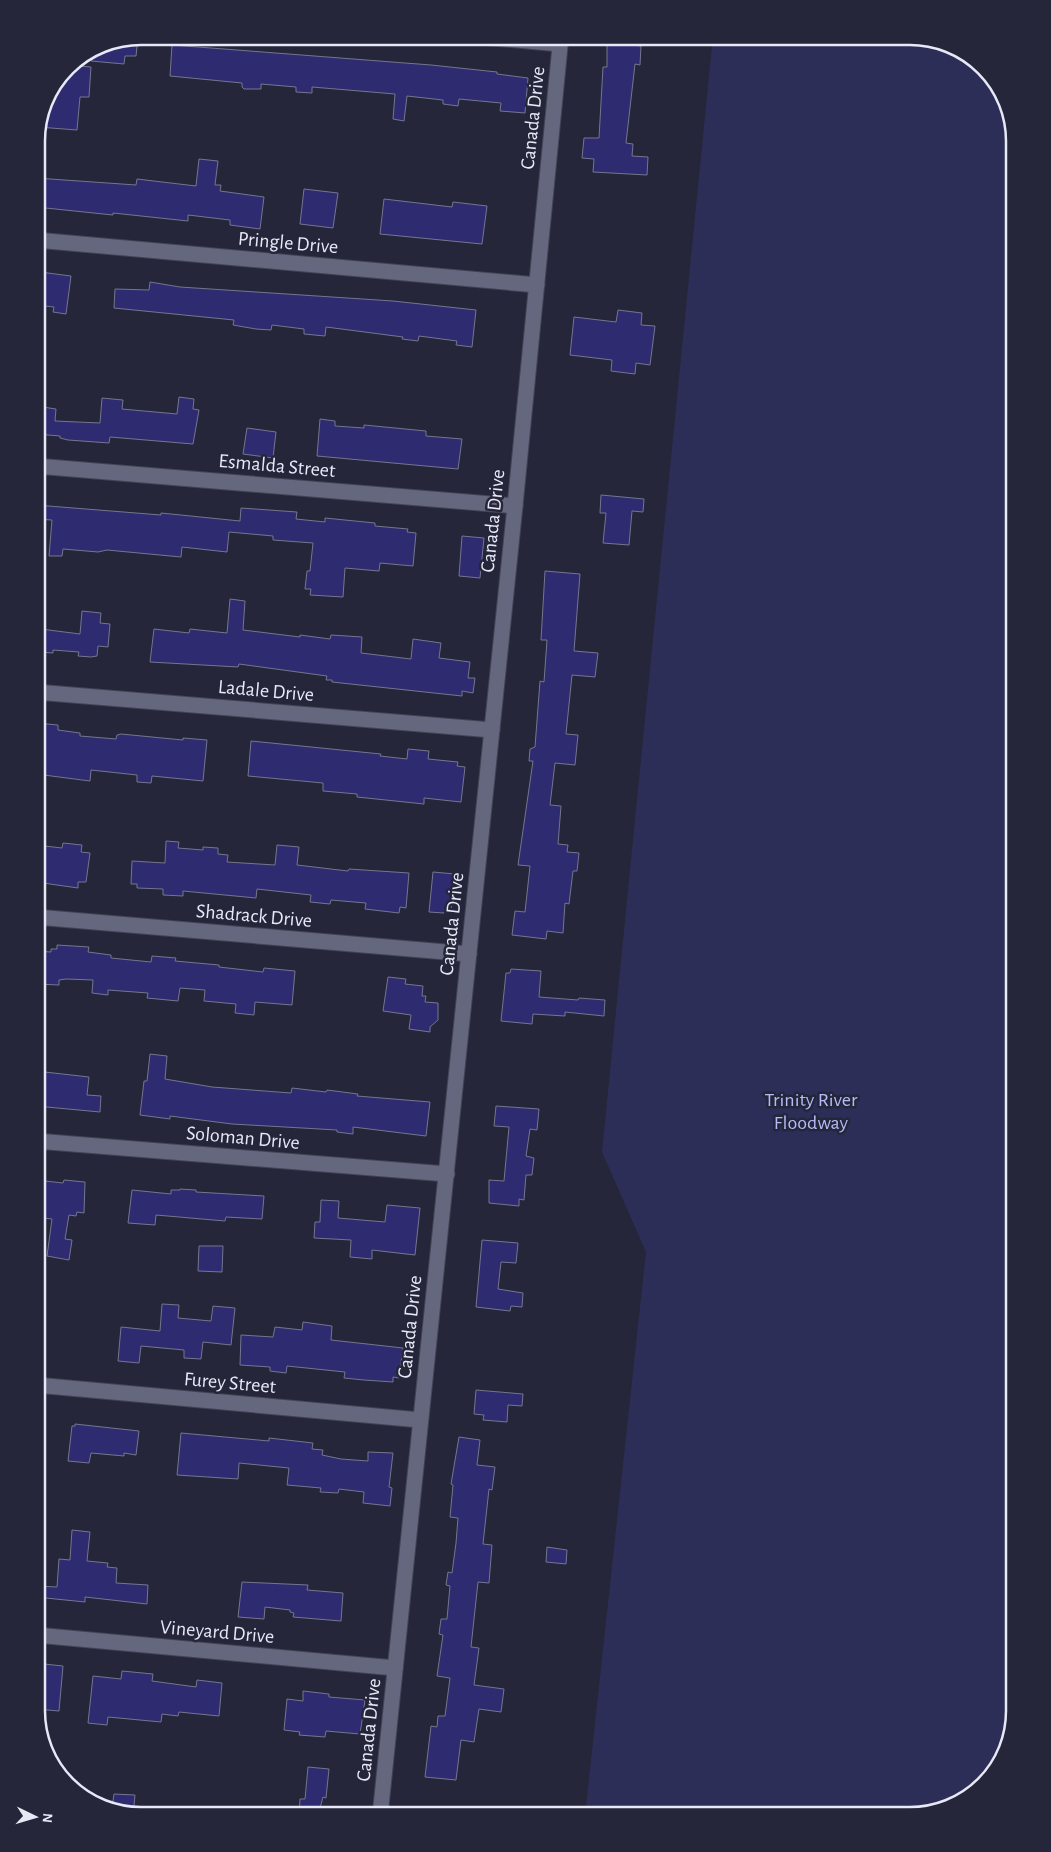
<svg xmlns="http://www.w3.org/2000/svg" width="1051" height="1852" font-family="'Alegreya Sans',sans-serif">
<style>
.green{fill:#2d2e57}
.building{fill:#2f2b71;stroke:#74768e}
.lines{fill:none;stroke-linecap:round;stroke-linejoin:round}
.street-casing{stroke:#424354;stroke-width:17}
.secondary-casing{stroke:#424354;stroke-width:17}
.street{stroke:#64677e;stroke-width:15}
.secondary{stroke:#64677e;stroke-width:15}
.labels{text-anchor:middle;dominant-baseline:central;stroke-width:5;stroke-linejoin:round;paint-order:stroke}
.street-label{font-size:20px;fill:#e7e9f6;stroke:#25263a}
.park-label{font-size:20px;fill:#b5baf8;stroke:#25263a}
.rim{fill:none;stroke:#e7e9f6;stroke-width:2.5}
</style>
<rect width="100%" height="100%" fill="#25263a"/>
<!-- green -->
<path class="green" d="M713,36h204l51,18 36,41 11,46v1570l-18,58 -41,36 -46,11h-325l61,-564 -44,-100z"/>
<!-- building -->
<path class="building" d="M607,36h25v9l9,1 -1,19 -5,-1 -9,79 7,1 -1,12 16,1 -1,18 -54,-3 1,-13 -12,-1 2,-20h15l4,-71h4z
M138,37l-2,19h-11l-1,8 -33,-3 1,-11 9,-6z
M172,45l259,20 66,7v2l31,4 -3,35 -25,-2 1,-8 -42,-4 -1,7 -15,-2v-4l-36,-4 -3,25 -11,-2 2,-25 -83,-7v6l-16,-1v-5l-35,-3v5h-17l-2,-2v-4l-72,-7z
M70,65l21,2 -2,30h-9l-3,33 -39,-3 7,-26 8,1 1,-17z
M199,159l19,2 -3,24h6l-1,6 44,6 -4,32 -30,-4v-5l-42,-5v6l-75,-8v2l-77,-8v-29l100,7 1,-6 59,7z
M304,189l34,4 -5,35 -33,-4z
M384,199l68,8 1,-5 34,4 -5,38 -102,-10z
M40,272l31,4 -5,38 -13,-2 1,-5 -18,-2z
M150,282l30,5 213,14 83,9 -4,37 -16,-2 1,-4 -38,-5 -1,5 -16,-2 1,-2 -77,-10 -1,9 -21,-2v-5l-32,-4 -1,5 -15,-1 -23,-4 1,-5 -120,-12 1,-19 34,1z
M618,310l24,3 -1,12 14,1 -5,39 -14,-2 -1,11 -24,-3 1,-11 -42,-5 4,-38 42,5z
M179,397l15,2 -1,10 6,1 -6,34 -83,-7 -1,6 -41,-3 -8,-2v-2l-24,-2v-28l20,3 -1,12 45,2 2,-25 21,2 -1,9 55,5z
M320,419l15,2v5l29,2v-3l62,6v5l36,3 -4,30 -141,-13z
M247,428l29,4 -3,26 -30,-4z
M601,495l43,4 -1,13 -11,-1 -3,34 -26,-2 3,-30h-6z
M36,505l125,10v-2l79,8 1,-13 56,4 -1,7 29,3v-4l50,5v3l33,3 -1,3 9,1 -3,33 -33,-3 -1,8 -34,-3 -2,29 -33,-2 1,-6h-6l2,-18h3l3,-28 -40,-3v-4l-44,-4 -2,20 -45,-5 -1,10 -74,-7 -9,2 -35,-3 -1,7h-13l3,-36 -16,-1z
M462,536l22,2 -4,40 -21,-2z
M545,571l35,3 -6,77 24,2 -3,24 -23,-2 -6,59 12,1 -3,30 -20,-2 -5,42 11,1 -3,38 10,1 -1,7 12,1 -2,18h-4l-4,33 -4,-1 -2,30 -16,-2 -1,8 -34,-4 3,-24 10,1 5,-46 -12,-1 15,-104h-4l1,-12 5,-2 5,-66 4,1 3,-42h-6z
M230,599l15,2 -2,29 57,7v-2l30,4 1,-4 31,2 -1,16 50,6 2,-20 28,4 -2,15 31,4 -2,16h7l-2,15 -11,-2v5l-130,-14v-2h-6l1,-4 -88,-12 -1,3 -88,-5 4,-33 35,4 1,-4 37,4z
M82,611l19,2 -1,10 10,1 -2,23 -10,-1 -1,10 -6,1 -13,-1 1,-4 -26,-2v3l-14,-1 2,-23 39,5z
M36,723l22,2v5l22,3v3l36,3 1,-4 4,-1 62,6v-2l24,2 -4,41 -51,-5 -1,7 -14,-1v-7l-46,-5 -1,11 -54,-7z
M251,741l130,13 -1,2 27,3 1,-10 21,2 -1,8 30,3 -1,4 8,1 -4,35 -37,-4v6l-67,-7v-3l-34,-3v-8l-75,-7z
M166,841l13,1 -1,6 25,2v-3l15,1v6l10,1 -1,7 48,3 2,-20 22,2 -2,18 51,6 1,-2 60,4 -3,35 -6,-1 -1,6 -34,-4 1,-6 -35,-3 -1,4 -20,-2 1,-7 -54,-6 -1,9 -73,-7v5l-20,-1v-6l-26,-1v-4h-6l1,-23 33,2z
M63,843l19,2 -1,7 9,1 -4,29h-8v6l-42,-6v-37l26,3z
M433,872l22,2 -4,36h-6l-1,3 -15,-1z
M57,945l32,2 -1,5 23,3v3l40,4 1,-6 24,2 -1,3 44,4v2l44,5 1,-4 31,3 -3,34 -37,-3 -1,13 -19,-2 1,-9 -32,-3 1,-11 -25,-2 -2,13 -31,-3 1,-5 -40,-3v5l-16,-2 1,-13 -27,-1 -7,1v5l-23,-1v-33l15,1v-3h6z
M511,969l30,2 -2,26 39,3 1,-2 26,2 -1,16 -39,-4v4l-32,-2 -1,10 -31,-3 5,-48h4z
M388,977l18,2 -1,5 18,2 -1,10h4l-1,6 13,1v17l-8,7v5l-21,-3 2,-14 -28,-4z
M150,1054l17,2 -2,23 47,8 79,6 1,-5 34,4 1,-2 31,4 -1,2 73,6 -4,34 -73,-9v7l-16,-2v-2l-105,-6 -62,-8v3l-30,-4 4,-34h3z
M36,1071l53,6 -2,18 14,1 -1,16 -64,-6z
M496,1106l43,3 -2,21 -7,-1 -4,27 8,2 -2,17h-6l-2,25 -5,-1v7l-30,-3v-23l15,1 5,-54 -15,-1z
M36,1180l27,3 1,-3 21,2 -1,31 -7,-1 -1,4 -7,-1 -4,24 7,1 -3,20 -22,-4 5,-37 -16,-2z
M180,1189l16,1v2l68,4 -2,23 -36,-2 -1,4 -69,-6 -1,10 -27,-2 4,-33 39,4v-4h9z
M321,1200l18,1 -1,17 47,4 2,-17 33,3 -5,47 -43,-5v9l-22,-2 1,-17 -37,-2 1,-16h5z
M482,1240l36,3 -2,20 -15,-1 -3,27 25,4 -1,14 -11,-1 -1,5 -34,-4z
M199,1246h24l-1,26 -24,-1z
M162,1304l17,1 -1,13 33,3 2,-15 22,2 -4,37 -28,-3 -2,17 -17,-1v-8l-43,-4 -2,17 -21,-2 3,-34 39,4z
M303,1322l29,4 -1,14 72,8 -4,30 -6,-1v5l-29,-2 -20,-2 1,-6 -58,-6 -1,7 -16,-2v-4l-30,-2 1,-30 32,2 2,-10 27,3z
M476,1390l47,4 -1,12 -14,-1 -1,17 -24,-2 1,-5 -10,-1z
M75,1424l64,7 -3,24 -12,-2v3l-33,-3 -2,10 -21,-2 4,-35h3z
M181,1433l88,8v-3l44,5 -1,6 11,1 -1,5 19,4 27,2v-9l25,1 -4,34 3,1 -2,18 -27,-3 1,-11 -25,-3 -1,4 -18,-1 1,-4 -34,-3 2,-17 -50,-5 -1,16 -61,-4z
M459,1437l21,3 -3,25 18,2 -3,23 -3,-1 -6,55 9,1 -3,38 -11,-1 -7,65 8,1 -5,37 30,4 -3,23 -22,-3 -5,33 -13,-2 -5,40 -31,-3 6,-51 6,1 1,-11h7l5,-38 -13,-2 6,-41 -4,-1 2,-15h6l3,-33 -4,-1 2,-13 4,1 4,-30 2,-25 -8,-1 3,-32 -2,-1z
M72,1530l18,2 -3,29 21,2 -1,4 10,1 -1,15 32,2 -1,19 -62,-7v5l-49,-5v-11l21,1 2,-28 11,1z
M547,1547l20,3 -1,14 -20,-2z
M242,1582l66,3 -1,5 36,3 -2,28 -48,-4 1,-4 -4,-1v-2l-25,-3 -1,12 -26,-2z
M44,1664l19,2 -4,45 -23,-2v-36l7,1z
M122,1671l31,3 -1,7 44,6 1,-7 25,3 -3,33 -40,-4 -1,4 -16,-2 -1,8 -53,-5 -1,8 -19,-2 5,-47 28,3z
M303,1691l26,3v3l36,3 -5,34 -34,-3 -1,6 -26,-2 1,-3 -16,-2 3,-31 16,2z
M308,1767l21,2 -3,29 -3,-1 -5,19h-19l1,-17h5z
M114,1794l21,1 -2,20 -21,-7z"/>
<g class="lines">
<defs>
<path id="street" d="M471,36l89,8
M36,240l501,45
M36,466l479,40
M36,692l456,38
M36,917l433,37
M36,1141l411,33
M36,1385l384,35
M36,1635l359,33"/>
<path id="secondary" d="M380,1816l135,-1310 46,-470"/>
</defs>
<!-- street casing -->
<use href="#street" class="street-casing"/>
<!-- secondary casing -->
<use href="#secondary" class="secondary-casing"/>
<!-- street -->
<use href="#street" class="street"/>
<!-- secondary -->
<use href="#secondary" class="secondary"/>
</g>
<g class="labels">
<!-- street labels -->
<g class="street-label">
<text transform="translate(533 118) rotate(-84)">Canada Drive</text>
<text transform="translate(288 243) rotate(5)">Pringle Drive</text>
<text transform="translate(277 466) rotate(5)">Esmalda Street</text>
<text transform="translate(493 521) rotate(-84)">Canada Drive</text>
<text transform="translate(266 691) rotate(5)">Ladale Drive</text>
<text transform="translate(254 916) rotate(5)">Shadrack Drive</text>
<text transform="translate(452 924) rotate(-84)">Canada Drive</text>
<text transform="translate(243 1138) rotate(5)">Soloman Drive</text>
<text transform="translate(410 1327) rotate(-84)">Canada Drive</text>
<text transform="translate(230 1383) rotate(5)">Furey Street</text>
<text transform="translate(217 1632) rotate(5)">Vineyard Drive</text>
<text transform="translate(369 1730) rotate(-84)">Canada Drive</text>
</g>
<!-- park labels -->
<g class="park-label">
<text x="811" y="1100">Trinity River<tspan x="811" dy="23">Floodway</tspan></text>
</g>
</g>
<!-- crop -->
<path d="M0 0H1051V1852H0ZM141 45H910A96 96 0 0 1 1006 141V1711A96 96 0 0 1 910 1807H141A96 96 0 0 1 45 1711V141A96 96 0 0 1 141 45Z" fill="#25263a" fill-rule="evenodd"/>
<path class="rim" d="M141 45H910A96 96 0 0 1 1006 141V1711A96 96 0 0 1 910 1807H141A96 96 0 0 1 45 1711V141A96 96 0 0 1 141 45Z"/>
<!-- north arrow -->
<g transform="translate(35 1817) rotate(95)" stroke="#25263a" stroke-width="4" paint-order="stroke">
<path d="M0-4L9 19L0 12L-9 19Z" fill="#e7e9f6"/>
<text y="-8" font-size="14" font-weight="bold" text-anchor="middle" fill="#e7e9f6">N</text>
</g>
</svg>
